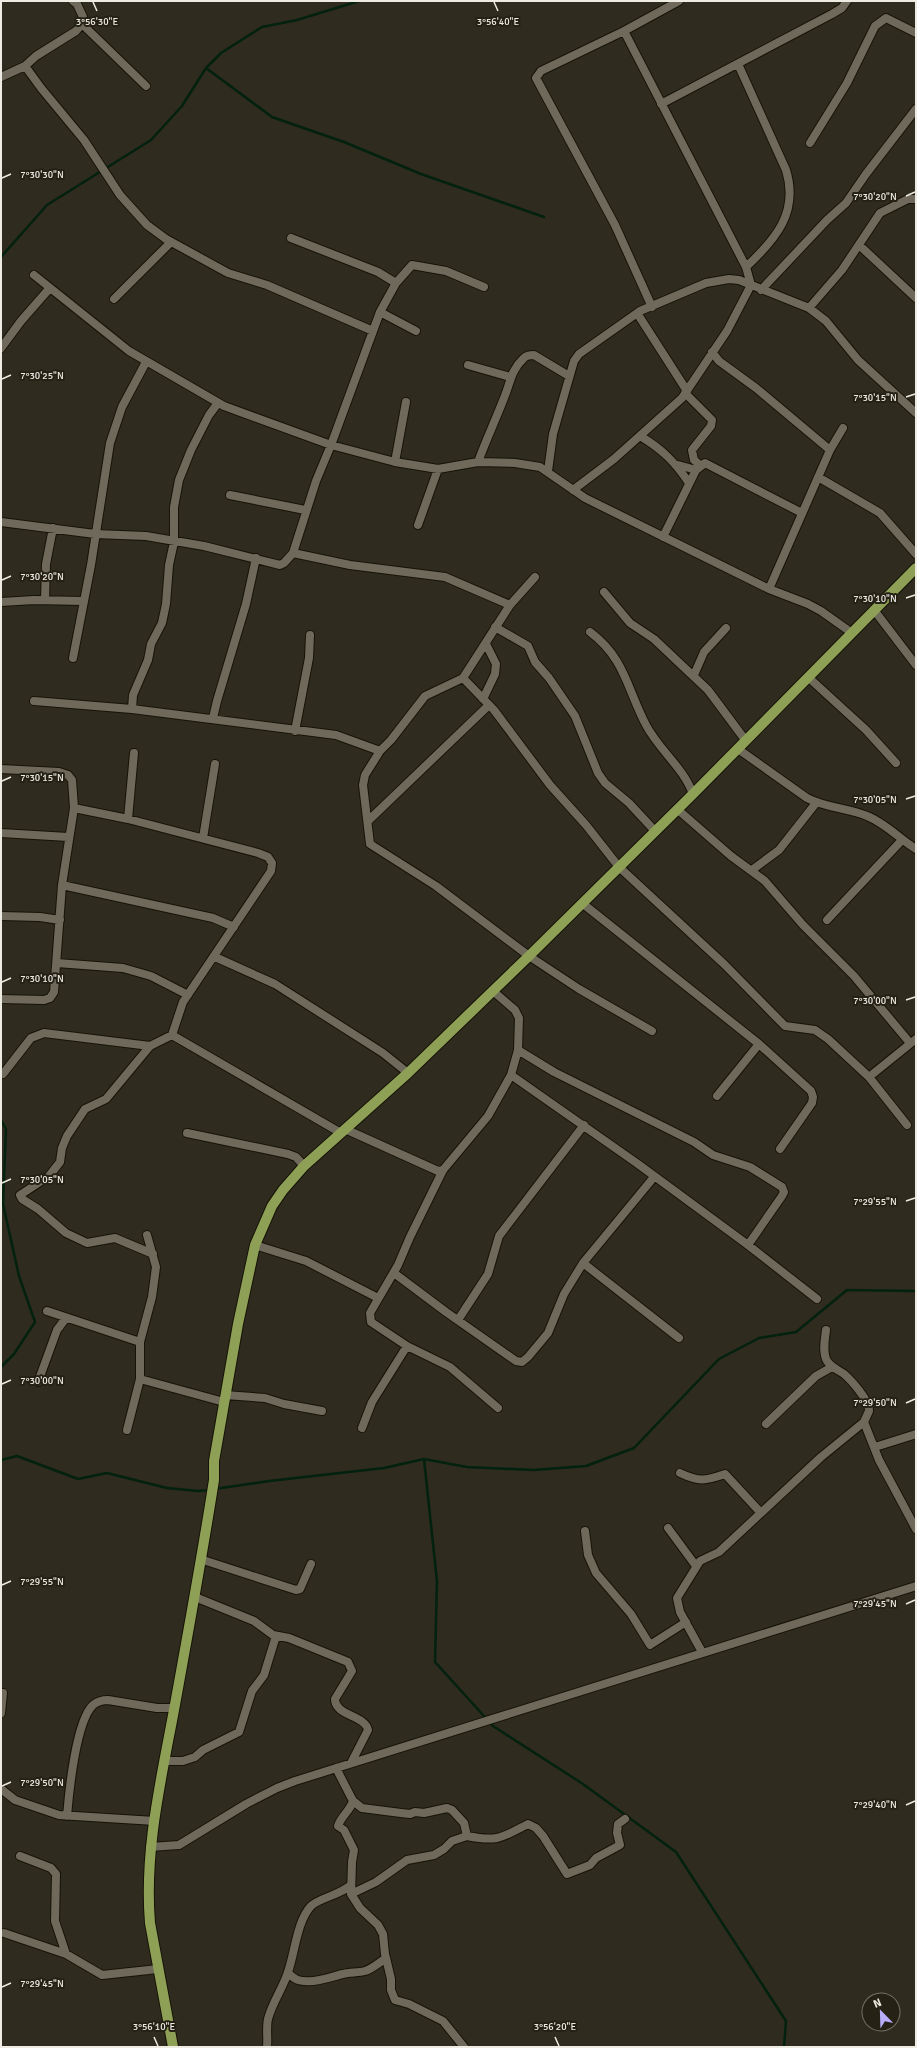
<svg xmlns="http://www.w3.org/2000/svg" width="917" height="2048" font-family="Signika,sans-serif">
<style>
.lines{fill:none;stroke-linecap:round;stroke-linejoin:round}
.stream{stroke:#03210f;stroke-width:2.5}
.minor-casing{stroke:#171308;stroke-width:10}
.major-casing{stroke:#171308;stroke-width:12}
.minor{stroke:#6e695b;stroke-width:8}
.major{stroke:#8ea055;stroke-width:10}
.ticks{fill:none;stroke:#eeebe3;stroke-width:1.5}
.ticks-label{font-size:10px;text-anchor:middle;fill:#eeebe3;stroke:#252115;stroke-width:4;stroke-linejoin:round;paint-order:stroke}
</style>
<rect width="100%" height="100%" fill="#2f2b1e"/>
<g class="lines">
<!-- stream -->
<path class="stream" d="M206,68l66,49 72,25 77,32 123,43
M1,257l46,-52 104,-65 31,-34 24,-38 15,-15 41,-26 35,-7 62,-19
M1,1120l5,9 -3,75 16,72 16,46 -21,32 -13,13
M424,1459l13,122 -2,81 58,64 90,58 93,68 110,169 -2,26
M1,1460l16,-4 61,23 29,-6 60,15 31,3 11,-1
M214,1489l55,-8 115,-13 40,-9 43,8 67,3 52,-4 48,-18 85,-89 40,-21 37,-6 51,-42 69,1"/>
<defs>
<path id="minor" d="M82,24l64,62
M738,64l48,106c13,42 -10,69 -40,97
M25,66l16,22 43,52 36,55 27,30 19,14 62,34 39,12 106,46
M1,77l24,-11 11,-10 40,-25 6,-7 1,-7 -6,-13 -4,-3
M661,104l171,-90 10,-6 5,-7
M810,143l37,-60 28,-57 11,-8 30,15
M291,238l87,34 18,11
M859,245l57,53
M34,275l95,76 95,55 107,39 64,17 43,7 40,-7 37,1 25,4 45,31 184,91 39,15 13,7 31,22
M761,290l66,-70 19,-17 20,-29 50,-65
M114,299l57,-57
M652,307l-37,-82 -79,-147 5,-7 83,-40 55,-30
M809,308l33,-38 38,-57 28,-14h8
M380,312l36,19
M637,313l50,78
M1,348l20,-27 28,-32
M712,352l7,9 37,27 74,62
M468,365l42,12
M685,393l27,27 -1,6 -19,24 2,10 6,5
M640,436c22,13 35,26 49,47
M395,462l11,-60
M478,462c8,-22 18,-43 26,-64 6,-14 7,-28 19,-39 3,-4 7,-4 11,-4l35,21
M678,465l18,5
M548,471l5,-37 21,-73 5,-7 61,-43 66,-28 23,-4 10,1 70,28 17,13 32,39 58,53
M818,477l62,36 36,41
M573,490l41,-31 68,-61 45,-67 24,-46 -5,-18 -122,-236
M230,495l75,15
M1,522l94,12 51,2 58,10 76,19 4,-2 9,-10 23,-72 15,-36 49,-133 16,-29 16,-18 34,6 38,16
M418,525l20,-56
M663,537l33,-67 9,-7 97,50
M293,553l57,12 95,12 65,28
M535,577l-25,28 -47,73 -38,18 -34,44 -11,11 -15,24 -2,10 7,59 66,42 93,70 50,33 73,42
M769,589l61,-139 13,-22
M604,592l26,31 24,16 54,51 38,51
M45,600l1,-36 7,-36
M1,602l33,-2 49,1
M874,610l42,55
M495,627l33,19 7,16 14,16 26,38 23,57 7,10 24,20 26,28
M590,632c35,26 37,57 56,93 13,25 37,42 47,69
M73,658l18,-93 19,-122 12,-36 24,-45
M694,675l10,-23 22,-24
M808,677l58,53 30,33
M463,678l31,32 56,75 36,40 33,42 105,97 61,62 30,4 13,9 41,38 38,48
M483,699l12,-25 1,-10 -10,-20
M34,701l98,8 204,26 44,16
M132,709l1,-14 15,-35 3,-16 11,-21 4,-19 3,-39 5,-23v-35l5,-27 12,-30 18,-35 9,-12
M213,718l4,-17 29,-97 10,-46
M295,731l14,-73 1,-23
M738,749l69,49c19,10 41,10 60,18 18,7 33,23 49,33
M1,769l58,3 9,3 4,5 2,28 -12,77 -8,107 -4,6 -6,2 -43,-1
M74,808l54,11 130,34 10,4 4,6 -1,8 -88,131 -11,33 -22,11 -44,53 -21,10 -18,27 -5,12 -2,14 -11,14 -29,19 2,4 16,10 28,24 21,10 28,-5 38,16
M677,809l54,47 34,25 38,44 51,51 56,67
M128,819l6,-66
M368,821l121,-116
M1,833l67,4
M203,838l12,-74
M752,870l27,-20 37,-47
M62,885l151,33 21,9
M582,903l177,141 52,47 2,6 -1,6 -32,46
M1,916l39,1 20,3
M827,920l75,-80
M215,957l60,27 108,69 25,20
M57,963l66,5 28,8 37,19
M493,991l22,19 4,8 -1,32 -7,25 -23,41 -45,54 -33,67 -12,28 -28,48 1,9 36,24 43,21 48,41
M172,1035l169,98
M518,1050l36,22 140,70 19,13 37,12 32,20 2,5 -2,4 -34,49
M3,1074l28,-36 13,-5 106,13
M511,1075l127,89 110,81 69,54
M869,1077l47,-38
M717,1096l42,-52
M345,1129l93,42 5,-1
M187,1133l101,21 8,3 8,9
M255,1245l51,16 72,37
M583,1263l96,75
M394,1273l52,39 70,49 6,1 6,-5 20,-24 16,-39 19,-31 71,-86
M47,1311l93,31
M458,1320l30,-46 11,-38 85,-111
M140,1379l84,23
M38,1382l19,-52 9,-12
M225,1395l40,3 19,6 38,7
M864,1422l15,38 37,69
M766,1424l50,-48 16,-9
M362,1428l10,-26 35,-56
M127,1430l13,-51v-37l12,-45 4,-30 -9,-32
M875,1447l41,-13
M680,1473c19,9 25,8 45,1l36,39
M668,1528l28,38
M585,1531l3,24 8,18 35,41 19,31 36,-23
M200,1559l96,31 4,-1 11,-25
M195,1597l59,24 19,14 16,3 59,24 4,9 -17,28c0,17 30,16 33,31l-17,33
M702,1652l-22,-40 -3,-14 23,-37 19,-9 102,-95 43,-35 5,-11c1,-10 -18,-31 -25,-37 -6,-4 -13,-7 -17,-13 -5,-9 -2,-22 -1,-31
M1,1713l2,-20
M165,1761h18l12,-4 8,-7 36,-18 13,-41 12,-16 12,-39
M336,1768l17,33c-3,10 -12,15 -15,25l6,4 10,20 -2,12 -1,32 9,14 18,17 5,9 2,20 6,25v11l4,10 14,4 34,17 21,26
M1,1789l14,11 44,15 96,6
M353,1801l9,7 39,5 9,1 5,-2 9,1 23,-5 5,2 12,13 3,13c31,6 34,2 61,-12l8,4 7,8 24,38 23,-9 6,-7 24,-13 -3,-12 1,-9 7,-5
M67,1816c2,-24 9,-95 26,-111 5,-4 9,-5 15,-5l49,8h18
M150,1847l29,-2 67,-41 31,-16 18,-7 621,-195
M20,1856l31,12 5,6 -1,47 11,33
M351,1894l25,-12 31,-22 27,-5 10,-6 8,-8 15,-5
M4,1933l62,21 36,21 56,-6
M288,1972c11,18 41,5 55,2 7,-2 15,-1 22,-3 7,-2 15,-9 21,-13
M267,2047c1,-9 -1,-19 1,-28 4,-16 15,-31 20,-47 7,-20 9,-51 23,-66 8,-8 29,-11 40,-21"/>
<path id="major" d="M173,2047l-23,-124c-6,-72 11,-143 24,-213 14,-77 28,-153 40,-230v-19l24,-137 17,-79 17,-39 11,-16 21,-24 104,-93 121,-117 164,-162 223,-226"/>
</defs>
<!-- minor casing -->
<use href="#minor" class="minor-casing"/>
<!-- major casing -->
<use href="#major" class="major-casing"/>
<!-- minor -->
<use href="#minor" class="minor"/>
<!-- major -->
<use href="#major" class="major"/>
</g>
<!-- ticks -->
<path class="ticks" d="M93,2l4,9M494,2l4,9M2,178l9,-4M906,196l9,-4M2,379l9,-4M906,397l9,-3M2,580l9,-4M906,598l9,-3M2,781l9,-4M906,799l9,-3M2,982l9,-4M906,1000l9,-3M2,1183l9,-4M906,1201l9,-3M2,1384l9,-4M906,1403l9,-4M2,1585l9,-4M906,1604l9,-4M2,1786l9,-4M906,1805l9,-4M2,1987l9,-4M154,2037l4,9M555,2037l4,9"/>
<g class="ticks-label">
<text x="97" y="25">3°56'30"E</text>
<text x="498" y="25">3°56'40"E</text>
<text x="42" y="178">7°30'30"N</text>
<text x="875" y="200">7°30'20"N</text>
<text x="42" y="379">7°30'25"N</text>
<text x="875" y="401">7°30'15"N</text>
<text x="42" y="580">7°30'20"N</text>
<text x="875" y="602">7°30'10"N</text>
<text x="42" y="781">7°30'15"N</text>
<text x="875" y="803">7°30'05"N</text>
<text x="42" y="982">7°30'10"N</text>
<text x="875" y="1004">7°30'00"N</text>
<text x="42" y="1183">7°30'05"N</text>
<text x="875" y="1205">7°29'55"N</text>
<text x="42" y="1384">7°30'00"N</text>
<text x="875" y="1406">7°29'50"N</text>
<text x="42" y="1585">7°29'55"N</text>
<text x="875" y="1607">7°29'45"N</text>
<text x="42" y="1786">7°29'50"N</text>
<text x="875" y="1808">7°29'40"N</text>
<text x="42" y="1987">7°29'45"N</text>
<text x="154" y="2030">3°56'10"E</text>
<text x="555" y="2030">3°56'20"E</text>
</g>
<!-- border -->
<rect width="917" height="2048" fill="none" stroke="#eeebe3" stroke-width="4"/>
<!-- north arrow -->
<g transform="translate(881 2012) rotate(337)"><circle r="19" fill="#252115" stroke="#757267"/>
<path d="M0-3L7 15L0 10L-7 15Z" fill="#b6acf8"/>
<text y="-6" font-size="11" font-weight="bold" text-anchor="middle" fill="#eeebe3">N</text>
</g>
</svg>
